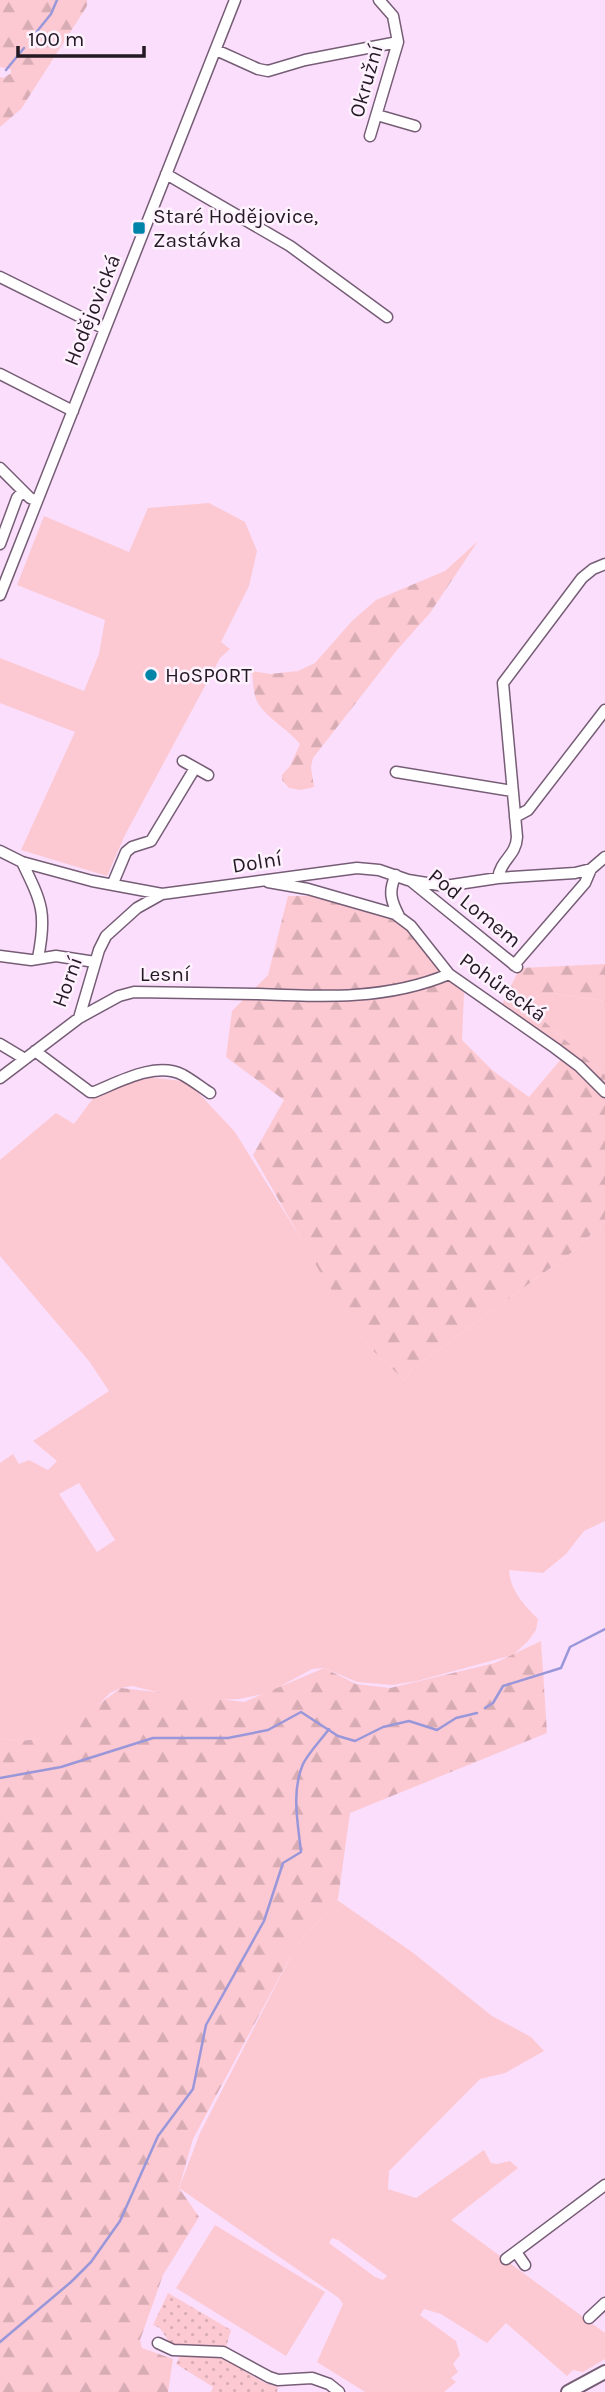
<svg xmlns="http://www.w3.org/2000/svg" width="605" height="2392" font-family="Karla,sans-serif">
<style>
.grass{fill:#fcc9d2;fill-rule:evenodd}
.forest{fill:url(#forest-firs)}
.garden{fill:url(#garden-dots)}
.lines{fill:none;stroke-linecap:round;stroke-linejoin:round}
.stream{stroke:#9997d9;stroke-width:2.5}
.minor-casing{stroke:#765d76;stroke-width:13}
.major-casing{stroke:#765d76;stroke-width:16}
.minor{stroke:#fff;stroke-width:10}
.major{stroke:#fff;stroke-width:12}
.poi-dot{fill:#0084a7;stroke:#fef2fe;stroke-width:2.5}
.labels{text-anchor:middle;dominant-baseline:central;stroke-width:5;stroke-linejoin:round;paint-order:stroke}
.street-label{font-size:21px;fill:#231923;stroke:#fef2fe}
.poi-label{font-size:21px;fill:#231923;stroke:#fef2fe;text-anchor:start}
</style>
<defs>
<pattern id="forest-firs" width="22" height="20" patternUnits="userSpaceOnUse" patternTransform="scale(1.75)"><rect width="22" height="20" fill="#fcc9d2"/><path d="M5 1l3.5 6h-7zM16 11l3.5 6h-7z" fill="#d8acb4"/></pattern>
<pattern id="garden-dots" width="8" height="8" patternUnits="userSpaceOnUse" patternTransform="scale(1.75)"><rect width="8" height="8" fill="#fcc9d2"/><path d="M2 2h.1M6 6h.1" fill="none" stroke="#d8acb4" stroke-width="1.8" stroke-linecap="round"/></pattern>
</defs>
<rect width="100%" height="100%" fill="#fbdefb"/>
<!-- grass -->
<path class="grass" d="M209,503l36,19 12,29 -8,35 -28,56 9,7 -10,9 -95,177 -18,41 -86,-26 54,-118 -75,-29v-45l84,33 15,-37 6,-34 -88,-35 27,-69 85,36 19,-44z
M551,993l54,8v74l-76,-67 8,-12z
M148,1077l34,4 10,5 43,46 131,212 38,36 7,-10 164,-120 30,-29v300l-21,10 -18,23 -23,19 -34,-3c1,20 15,35 29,49l-2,11 -8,11 -15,14 -96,26 -25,4 -35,-3 -33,-14 -12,1 -44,24 -29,6 -25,1 -53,-7 -29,-7 -11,2 -11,5 -13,13 -59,33 -18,2 -20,-3v-275l13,-9 6,10 10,-4 19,10 9,-9 -24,-20 76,-50 -20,-30 -89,-105v-96l56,-47 18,11 20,-27 21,-10zM79,1483l36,57 -18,12 -38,-58z
M337,1900l75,52 80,64 39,21 13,14 -39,22 -25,6 -91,92 -1,18 28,9 68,-48 7,13 6,1 13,-3 8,7 -67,52 154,113v26l-22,13 -10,-2 -6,6 -61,-53 -19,20 -46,-29 -17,-5 -4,6 36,26 4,14 -7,9 5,8 -7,6 5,4 -12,10h-79l-48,-30 26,-58 -4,-6 -160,-110 21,-55 96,-187zM332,2238l6,2 49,36 -4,4 -8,-3 -46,-34z
M215,2225l110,67 -39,64 -110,-68z"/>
<!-- forest -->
<path class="forest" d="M0,0h87v6l-66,103 -21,18v-50l4,1 7,-5v-4l-11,-2z
M478,541l-48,72 -33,37 -84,108 -2,9 3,20 -13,3 -12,-2 -7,-8v-5l8,-9 10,-22c-12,-15 -37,-28 -44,-45 -3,-8 -3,-19 -4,-28l18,3 28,-3 17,-8 37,-42 24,-21 69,-29z
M288,896h29l70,21 19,11 58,65 -2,47 30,30 37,27 39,-46 -67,-45 19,-38 85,-4v37l-54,-8 -14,3 -8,12 76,67v146l-30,29 -164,120 -7,10 -38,-36 -46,-72 -67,-117 31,-55 -58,-43 6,-46 36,-36z
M541,1641l6,92 -197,80 -12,86 -42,47 -103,193 -14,49 20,29 -36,58 -23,65 2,8 31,11 -5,33h-168v-654l20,3 18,-2 61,-35 22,-16 123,14 80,-34 32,16 34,4 105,-25z"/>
<!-- garden -->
<path class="garden" d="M168,2293l63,37 -5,17 -54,-1 -12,-18 -7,-3z
M180,2356h39l46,27 13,4 -1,5h-66l2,-5 -37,-23z"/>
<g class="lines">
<!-- stream -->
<path class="stream" d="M30,40l21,-26 6,-14
M6,70l18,-22
M485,1708l8,-5 10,-17 58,-18 9,-21 35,-18
M0,1778l61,-11 92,-29h75l40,-8 33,-18 37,24 17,5 28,-14 26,-6 28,9 19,-12 21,-5
M0,2342l71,-60 20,-20 29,-41 38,-85 35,-47 13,-64 58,-104 19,-58 18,-11c-3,-29 -10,-60 2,-88 6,-12 18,-24 26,-35"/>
<defs>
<path id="minor" d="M216,50l42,19 10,2 37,-11 93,-18
M377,115l38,11
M370,136l28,-94 -5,-26 -14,-16
M166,174l124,72 97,71
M0,277l105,52
M0,374l73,37
M0,468l30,30 7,3
M0,544l17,-46 6,-7
M0,595l235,-595
M183,761l25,14
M396,772l116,19
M515,817l13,-7 77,-100
M0,851l22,11 70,19 70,13 195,-26 22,2 29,10 37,6 53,-8 77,-5 16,-4 14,-12
M22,862c20,41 25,51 16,96
M396,875c-8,16 -5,26 3,41
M498,878c3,-19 18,-22 19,-41l-14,-154 79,-105 11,-9 12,-5
M411,881l106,86
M268,882l40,7 87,25 16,12 38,48 106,74 24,18 26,26
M113,883l13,-31 6,-5 19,-6 44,-73
M0,956l31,4 25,-4 39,6
M514,965l71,-82 6,-14
M79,1018l40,-22 15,-4c41,1 83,1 124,2 65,3 130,6 191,-20
M0,1044l25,15
M35,1051l55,41h4c25,-10 62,-31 89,-17 9,5 18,12 27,18
M0,1078l79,-60 20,-68 7,-14 31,-28 25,-14
M516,2252l9,13
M506,2259l99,-74
M589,2318l16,-15
M158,2343l15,7 50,2 46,25 9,3 34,-2 17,6 10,8"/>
<path id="major" d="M568,2392l37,-20"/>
</defs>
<!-- minor casing -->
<use href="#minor" class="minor-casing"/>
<!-- major casing -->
<use href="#major" class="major-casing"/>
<!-- minor -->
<use href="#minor" class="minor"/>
<!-- major -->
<use href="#major" class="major"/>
</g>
<!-- markers -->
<g class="poi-dot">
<rect x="132" y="221" width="14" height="14" rx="3.5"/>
<circle cx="151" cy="675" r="7"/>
</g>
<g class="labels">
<!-- street labels -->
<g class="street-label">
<text transform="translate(366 81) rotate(-74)">Okružní</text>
<text transform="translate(92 310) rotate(-68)">Hodějovická</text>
<text transform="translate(257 862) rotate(-9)">Dolní</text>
<text transform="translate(475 908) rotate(39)">Pod Lomem</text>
<text x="165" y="974">Lesní</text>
<text transform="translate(67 982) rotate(-70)">Horní</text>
<text transform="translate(503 987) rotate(36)">Pohůrecká</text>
</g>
<!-- poi labels -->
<g class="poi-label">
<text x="153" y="216">Staré Hodějovice,<tspan x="153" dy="24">Zastávka</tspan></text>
<text x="165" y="675">HoSPORT</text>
</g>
</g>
<!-- scale -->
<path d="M18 46v10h126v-10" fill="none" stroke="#231923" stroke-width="3.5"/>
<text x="28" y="46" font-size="21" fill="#231923" stroke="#fef2fe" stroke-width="5" paint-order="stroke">100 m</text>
</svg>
